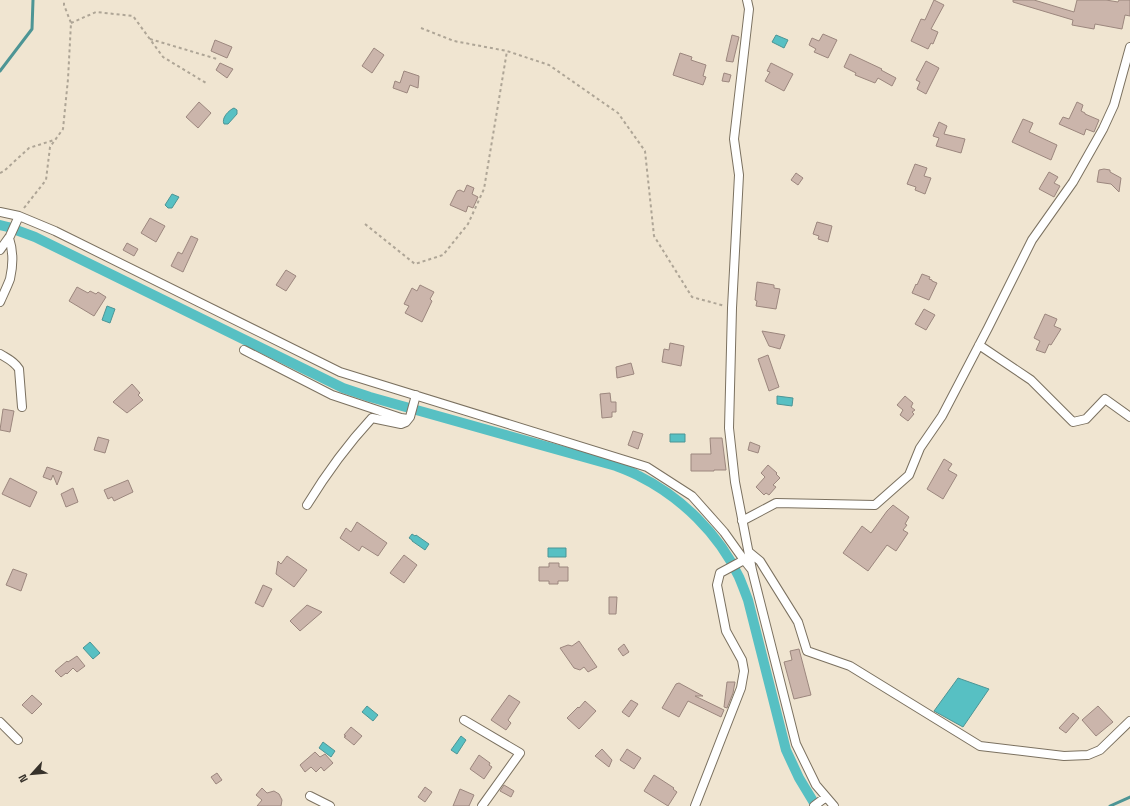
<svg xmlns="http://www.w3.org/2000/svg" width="1130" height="806" font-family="'Space Grotesk',sans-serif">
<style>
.water{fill:#57c0c3;stroke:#4d9595}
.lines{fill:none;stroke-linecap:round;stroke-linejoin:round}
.stream{stroke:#4d9595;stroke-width:3}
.canal{stroke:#57c0c3;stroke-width:10}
.building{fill:#cbb5ab;stroke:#9c877e}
.street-casing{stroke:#7b7160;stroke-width:10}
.path{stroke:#aea596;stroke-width:2;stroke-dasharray:3 3;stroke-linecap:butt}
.street{stroke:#fff;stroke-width:8}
</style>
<rect width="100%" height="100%" fill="#f0e5d1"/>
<!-- water -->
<path class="water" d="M776,35l12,5 -4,8 -12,-6z
M234,108l3,2v4l-9,10h-4c-3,-6 5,-14 10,-16z
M172,194l7,3 -7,11h-4l-3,-3z
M107,306l8,3 -5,14 -8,-3z
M777,396l16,2 -1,8 -15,-2z
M670,434h15v8h-15z
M412,534l3,2 1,-1 13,9 -4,6 -13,-9v-1l-3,-2z
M548,548h18v9h-18z
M90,642l10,11 -7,6 -10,-11z
M958,678l31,11 -26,38 -29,-16z
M367,706l11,9 -5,6 -11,-9z
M461,736l5,4 -9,14 -6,-4z
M323,742l12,9 -4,6 -12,-9z"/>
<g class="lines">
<!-- stream -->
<path class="stream" d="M0,71l32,-42 1,-29
M1110,806l20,-9"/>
<!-- canal -->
<path class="canal" d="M0,225l8,2 27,10 308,151 27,9 246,69c8,3 16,6 23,10 42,21 80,58 100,101 3,7 6,15 9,23l38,150 13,28 17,28"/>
</g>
<!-- building -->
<path class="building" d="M934,0l10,5 -13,24 7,3 -5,12 -2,-1 -3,6 -17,-8 10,-22 4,1z
M1013,0h21l40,12 3,-12h29l12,2 1,-2h11v16l-5,-1 -3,14 -27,-5 -1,5 -22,-4 1,-5 -60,-18z
M823,34l14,6 -9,18 -14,-6 2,-3 -7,-4 3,-7 7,3z
M732,35l7,2 -6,25 -7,-1z
M215,40l17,7 -5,11 -16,-7z
M374,48l10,7 -12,18 -10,-7z
M680,53l12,4 -1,3 15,5 -3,11 3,1 -3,8 -30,-10z
M850,54l32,15 -1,1 15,8 -4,8 -14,-8 -3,5 -20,-8 1,-2 -12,-6z
M926,61l13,7 -13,26 -9,-5 3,-7 -4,-2z
M220,63l13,6 -6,9 -11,-8z
M771,63l22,11 -9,17 -19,-10 5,-9 -3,-1z
M404,71l15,5 -1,12 -8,-3 -3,8 -14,-5 2,-7 5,2z
M724,73l7,2 -2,7 -7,-1z
M199,102l12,11 -13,15 -12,-11z
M1077,102l6,3 -2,6 4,2v1l14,6 -5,12 -8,-3 -2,6 -25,-11 4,-7 6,2z
M1023,119l10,4 -4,9 28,13 -6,15 -39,-18z
M939,122l8,4 -3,8 21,5 -4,14 -25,-7 3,-8 -6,-2z
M915,164l12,4 -3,8 7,2 -6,16 -10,-4 1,-3 -9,-3z
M1104,169l6,1v2l11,6 -2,14 -8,-8 -14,-2 2,-12z
M1049,172l9,5 -4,6 6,3 -6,11 -15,-8z
M796,173l7,5 -5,7 -7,-5z
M467,185l7,3 -2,6 6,3 -5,11 -5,-2 -2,6 -16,-7 7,-14 3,-1 4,2z
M150,218l15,8 -9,16 -15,-9z
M817,222l15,4 -4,16 -10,-3 1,-3 -6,-2z
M191,236l7,3 -15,33 -12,-6 7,-14 4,2z
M127,243l11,6 -4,7 -11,-6z
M286,270l10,6 -10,15 -10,-6z
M922,274l8,3 -1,2 3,1v1l5,2 -8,17 -17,-7 4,-9 1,1z
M757,282l17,3v3l6,1 -4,20 -20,-3 1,-5 -2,-1z
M420,285l14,7 -4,7 2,2 -10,21 -17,-9 4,-7 -5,-2 8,-16 5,3z
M77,287l11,6 2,-2 6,3 2,-2 8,5 -12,19 -25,-15z
M924,309l11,6 -9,15 -11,-6z
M1045,314l12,5 -3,7 7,3 -10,16 -2,-1 -4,9 -9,-3 4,-9 -6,-3z
M762,331l23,4 -5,14 -11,-3z
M670,343l14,3 -3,20 -19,-4 2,-13 5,1z
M768,355l11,32 -10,4 -11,-32z
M631,363l3,11 -17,4 -1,-11z
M132,384l8,9 -2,2 5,5 -16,13 -14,-11z
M610,393l1,9h5v10h-4v5l-10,1 -2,-24z
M905,396l8,7 -2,4 4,3 -3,2 2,2 -6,7 -8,-6 3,-5 -6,-5z
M3,409l11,2 -4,21 -10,-2z
M633,431l10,3 -5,15 -10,-4z
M98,437l11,3 -4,13 -11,-3z
M710,438h12l4,32h-12v1h-23v-17h20z
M750,442l10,4 -2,7 -10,-3z
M944,459l8,5 -4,6 9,5 -14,24 -16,-10z
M768,465l9,8 -1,1 4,4 -7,7 3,2 -7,8 -3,-2 -2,2 -8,-8 9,-10 -4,-4z
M47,467l15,5 -5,13 -4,-10 -2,5 -8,-3z
M10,478l27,14 -7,15 -28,-13z
M128,480l5,12 -19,9 -2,-4 -4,2 -4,-9z
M73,488l5,14 -12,5 -5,-13z
M893,505l16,12 -4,7 2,1 -4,5 5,3 -12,18 -9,-6 -19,26 -25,-18 19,-27 9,7 16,-22z
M357,522l30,21 -9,13 -16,-10 -3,5 -19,-13 6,-10 5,4z
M404,555l13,10 -13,18 -14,-10z
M287,556l20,14 -13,17 -18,-13 2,-13 3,3z
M549,563h10v4h9v14h-10v3h-9v-3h-10v-14h10z
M13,569l14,5 -6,17 -15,-6z
M263,585l9,4 -9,18 -8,-4z
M609,597h8l-1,17h-7z
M307,605l15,7 -22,19 -10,-10z
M579,641l18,26 -9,5 -4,-5 -4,3 -6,-2 -14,-20 8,-3 4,1z
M624,644l5,8 -6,4 -5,-7z
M799,649l12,46 -17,4 -10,-37 8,-2 -2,-9z
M77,656l8,10 -8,6 -4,-4 -6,6 -1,-1 -5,4 -6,-6 12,-10 1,1z
M727,682h8l-2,11 -6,15 -3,-1z
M679,683l24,13h-8l29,14 -3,7 -33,-16 -9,16 -17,-9 14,-24z
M32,695l10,9 -10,10 -10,-9z
M509,695l11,7 -12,18 3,3 -5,7 -15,-10z
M631,700l7,4 -9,13 -7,-5z
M585,701l11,10 -17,18 -12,-11 11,-11 1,1z
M1098,706l15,16 -17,14 -14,-16z
M1073,713l6,5 -13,15 -7,-5z
M351,727l11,9 -8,9 -10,-8 2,-1 -2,-1z
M602,749l10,11 -3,7 -14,-11z
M627,749l14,9 -7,11 -14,-9z
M315,752l5,5 5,-3 8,9 -9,8 -3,-4 -5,5 -5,-5 -6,5 -5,-7z
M479,755l11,8 -1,2 3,2 -8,12 -14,-10z
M217,773l5,7 -6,4 -5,-7z
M654,775l20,13 -1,1 4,3 -9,14 -24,-15z
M504,785l10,6 -3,6 -11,-6z
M425,787l7,5 -7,10 -7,-5z
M262,788l5,5 7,-2 5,3 3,6 -1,6h-24l5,-6 -6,-5z
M460,789l14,6 -5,11h-16z"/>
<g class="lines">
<defs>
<path id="street" d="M747,0l2,9 -15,130 5,36 -7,133 -3,120 6,54 17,88
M0,212l19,4 36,15 285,141 307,95 45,29 32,36 20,28 8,10 44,174 20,41 18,21
M0,250l10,-14 9,-20
M0,302c3,-7 7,-15 10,-23 3,-13 3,-29 -1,-41
M979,345l52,35 42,42 13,-3 19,-20 25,18
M244,350l88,45 69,23 7,1
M0,354c8,5 14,7 19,15l3,38
M307,505c19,-31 40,-60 65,-87l29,6 5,-2 4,-5 6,-22
M742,521l34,-18 99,2 34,-30 11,-27 22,-32 46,-88 44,-88 41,-58 30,-53 11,-24 16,-58
M749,552l11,9 38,61 9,29 43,15 130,80 84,10 24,-1 12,-5 30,-29
M464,720l56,33 -38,53
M0,722l18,18
M310,796l20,10
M695,806l46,-118 3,-17 -2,-11 -16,-29 -9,-46 3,-12 24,-13
M814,806l12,-9"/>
</defs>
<!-- street casing -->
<use href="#street" class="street-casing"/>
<!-- path -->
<path class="path" d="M71,23l25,-11 37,4 30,41 43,26
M421,28l33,13 53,10 42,14 69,48 27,38 9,85 38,61 33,9
M150,39l67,20
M0,173l4,-2 25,-23 25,-8
M24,208l22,-28 4,-33 13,-18 5,-50 3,-56 -7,-18v-5
M365,224l50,40 28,-9 25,-31 16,-35 23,-138"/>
<!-- street -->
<use href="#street" class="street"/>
</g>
<!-- north arrow -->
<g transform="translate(32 774) rotate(243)" stroke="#f0e5d1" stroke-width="3" paint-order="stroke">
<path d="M0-3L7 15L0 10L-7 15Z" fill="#36312a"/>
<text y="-6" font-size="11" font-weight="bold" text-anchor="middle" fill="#36312a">N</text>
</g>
</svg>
